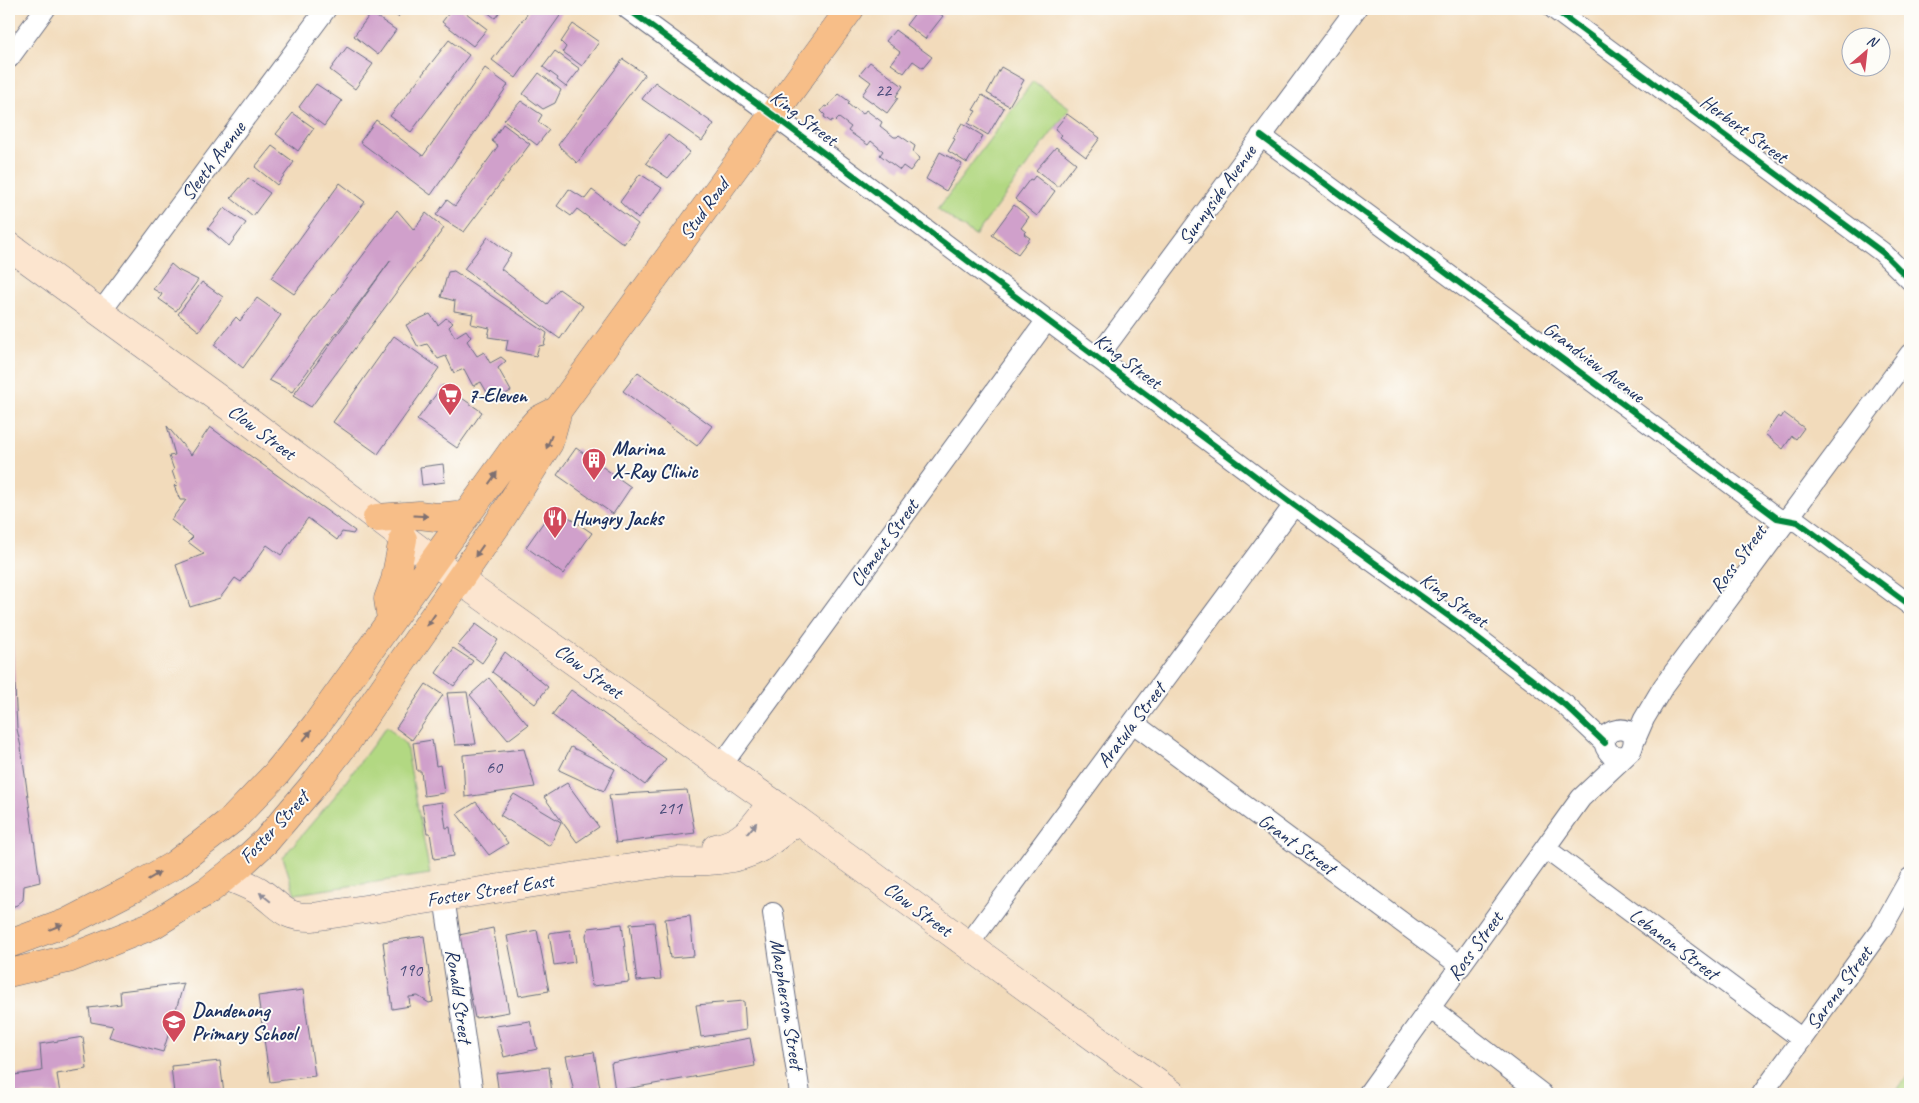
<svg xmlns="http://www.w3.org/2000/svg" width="1919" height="1103" font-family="Caveat,sans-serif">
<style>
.green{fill:#b2d882;stroke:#668470}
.building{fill:#d0a0cb}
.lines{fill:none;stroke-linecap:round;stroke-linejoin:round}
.street-casing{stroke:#666b7f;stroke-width:22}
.secondary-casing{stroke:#666b7f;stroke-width:29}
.highway-casing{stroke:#666b7f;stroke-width:29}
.street{stroke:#fff;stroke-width:20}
.secondary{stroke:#fce5cf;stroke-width:28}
.highway{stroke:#f7be88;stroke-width:28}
.cycleway-casing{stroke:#fdfcf7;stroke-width:9}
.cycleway{stroke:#00873e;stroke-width:6}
.oneway{fill:#7e6f71}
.oneway2{fill:#8c8a96}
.labels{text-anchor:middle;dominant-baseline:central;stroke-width:4;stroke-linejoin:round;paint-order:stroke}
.number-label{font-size:18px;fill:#484b79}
.street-label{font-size:20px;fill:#1b2f5e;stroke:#fdfcf7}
.poi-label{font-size:20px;font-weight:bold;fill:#1b2f5e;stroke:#fdfcf7;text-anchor:start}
</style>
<rect width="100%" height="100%" fill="#fdfcf7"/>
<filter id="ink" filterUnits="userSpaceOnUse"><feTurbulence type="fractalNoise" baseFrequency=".02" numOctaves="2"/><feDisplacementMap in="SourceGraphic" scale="10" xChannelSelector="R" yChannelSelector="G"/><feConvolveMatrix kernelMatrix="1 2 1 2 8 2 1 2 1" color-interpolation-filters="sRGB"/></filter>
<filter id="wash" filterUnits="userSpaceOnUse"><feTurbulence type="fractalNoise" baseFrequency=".0096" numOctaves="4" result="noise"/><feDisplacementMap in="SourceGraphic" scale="20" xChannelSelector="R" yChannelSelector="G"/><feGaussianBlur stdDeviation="1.12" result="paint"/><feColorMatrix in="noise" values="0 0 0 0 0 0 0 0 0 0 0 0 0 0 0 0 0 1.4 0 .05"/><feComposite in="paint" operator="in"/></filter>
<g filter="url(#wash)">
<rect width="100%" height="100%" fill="#f2dbbb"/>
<!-- green -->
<path class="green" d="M1033,81l37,27 -95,128 -37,-27z
M387,726l19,19 24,129 -135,20 -12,-37 52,-61z
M1910,1073v21h-16z"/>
<g id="blocks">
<!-- building -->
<path class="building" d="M387,9h17l-6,8z
M452,9h9l26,20 -14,17 -31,-24z
M483,9h19l-7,9z
M531,9h25l6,4 -46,65 -24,-18z
M911,9h22l10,7 -18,23 -19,-14 10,-13z
M371,13l25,17 -18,25 -24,-19z
M573,24l26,18 -17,24 -19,-14 3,-5 -5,-5z
M895,30l37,27 -9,11 -10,-7 -9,12 -13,-9 9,-12 -14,-11z
M449,40l20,15 -58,77 -21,-16z
M347,47l26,17 -18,25 -25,-19z
M555,51l25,18 -14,18 -9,-7 1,-2 -15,-11z
M623,59l22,15 -68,89 -19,-18z
M870,62l33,24 -7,10 2,2 -11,15 -25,-18 9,-13 -11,-8z
M1001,67l23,13 -15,26 -22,-13z
M485,68l23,17 -77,110 -71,-53 16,-22 47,36z
M539,73l22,17 -6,13 -12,6 -20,-15z
M655,82l59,42 -12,17 -60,-42z
M316,84l26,17 -18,25 -25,-19z
M839,94l11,8 -2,2 6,5 1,-1 8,6 3,-4 16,12 -2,4 14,11h3l2,-2 16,11 -2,6 7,6 -10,13 -7,-5 -3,4 -20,-15 3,-4 -12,-10 -3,4 -20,-14 3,-4 -12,-9 -4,4 -3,-2 -1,2 -7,-5 1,-2 -4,-4 4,-5 2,1z
M982,95l22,13 -16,27 -20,-12 8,-12 -3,-1z
M521,101l21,14 -4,7 11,8 -12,15 -33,-25z
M293,113l21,15 -16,23 -22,-17z
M1067,114l33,24 -14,19 -26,-20 2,-2 -7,-6z
M962,123l21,13 -16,27 -19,-12 7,-12 -2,-1z
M503,124l27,20 -66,88 -28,-17 11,-15 8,6 43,-60 -6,-5z
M668,135l22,17 -22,26 -22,-15z
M272,146l22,16 -17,23 -22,-18z
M1056,147l20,16 -18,24 -22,-17z
M940,152l22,12 -16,27 -20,-12z
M640,174l22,14 -24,31 -18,-17z
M1035,176l20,15 -18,25 -22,-17 15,-20 2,1z
M248,178l22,15 -17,23 -22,-18z
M340,183l25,19 -71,92 -23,-16z
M569,189l16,10 7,-9 46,34 -14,20 -47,-35 -6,7 -14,-10z
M1014,205l15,12 -8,11 5,4 -2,2 6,4 -12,16 -26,-19z
M224,208l22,15 -17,23 -21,-18z
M397,210l17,20 12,-17 18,15 -133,179 -18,-11 98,-136 -99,132 -23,-12z
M488,237l23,17 -10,15 46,35 12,-15 24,17 -23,33 -96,-70z
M171,264l7,6 20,10 -22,31 -17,-12 3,-5 -9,-5z
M454,271l93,62 -3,12 -5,1 -3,10 -30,-6 2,-10 -20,-3 2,-9 -19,-4 2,-10 -19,-3 1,-10 -14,-4 7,-25z
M202,282l21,15 -24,34 -21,-17z
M257,298l24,17 -38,53 -29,-23 22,-28 4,4z
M430,314l8,11 8,-7 7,5 -4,4 6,10 11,-7 5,7 -4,4 10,15 7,-4 6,11 11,-6 5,4 -8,7 13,23 -19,10 -11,-19 -8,4 -9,-17 -10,4 -8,-17 -8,3 -11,-15 -9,3 -12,-22z
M394,336l45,32 -61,86 -45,-32z
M638,372l74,54 -15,20 -74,-55z
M443,385l39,27 -25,36 -40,-28z
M1784,413l20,15 -8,11 -4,-3 -9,13 -18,-15 13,-18 3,2z
M167,426l24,29 19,-28 145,104 -2,3 -11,-2 -5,8 -29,-22 -27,37 -14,-10 -26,37 -6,-4 -15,20 -30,9 -14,-42 28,-11 -16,-12 5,-5 -22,-17 15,-20h-6l-6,-14 3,-1 -5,-14 2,-1 -5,-14 6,-1z
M576,448l55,39 -18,27 -56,-39z
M443,464l2,18 -23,3 -2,-18z
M554,507l38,26 -29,41 -37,-27z
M9,623l4,20 4,86 4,18 19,135 -16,4 -1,14 -6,5 -8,3z
M476,624l22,16 -16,23 -24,-18z
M453,648l20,13 -19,25 -18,-13z
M505,652l43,35 -13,17 -43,-32z
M489,678l39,47 -20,15 -38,-45z
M426,684l17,11 -31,45 -16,-12z
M571,690l95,69 -21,26 -93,-70z
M467,692l9,52 -21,1 -8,-52z
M432,740l4,26 4,-1 4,28 -20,3 -3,-25h-4l-4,-28z
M571,747l44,22 -11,22 -45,-21z
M524,749l11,38 -70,10 -2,-42z
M567,783l32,44 -22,15 -33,-45z
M687,790l8,43 -79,10 -7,-48z
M514,794l47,28 -11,24 -50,-31z
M442,802l4,26 4,-1 4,29 -20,3 -4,-26h-3l-5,-28z
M476,802l32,41 -19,12 -32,-41z
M690,916l4,40 -24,2 -5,-39z
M654,922l7,57 -24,2 -7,-57z
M622,924l7,58 -37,4 -6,-51 3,-7z
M493,928l16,84 -34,6 -16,-83z
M537,930l12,61 -30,5 -12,-60z
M570,930l5,32 -21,3 -5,-32z
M424,936l9,66 -4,1 -11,-7 -9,1 1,9 -18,3 -9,-67z
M184,983l-21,69 -54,-15 4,-11 -22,-4 -2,-14 32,-4 -1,-13z
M303,990l12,86 -45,6 -12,-86z
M744,1001l2,29 -45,7 -5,-32z
M530,1021l7,28 -33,8 -8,-31z
M83,1037l4,32 -30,5 3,20h-51v-51h2l3,32 28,-4 -2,-27z
M750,1038l5,28 -140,25 -4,-28z
M594,1052l6,36 -26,4 -8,-36z
M220,1061l4,33h-50l-3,-28z
M549,1067l3,27h-53l-3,-21z"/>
</g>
</g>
<g filter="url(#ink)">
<use href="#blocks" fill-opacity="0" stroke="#666b7f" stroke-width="1"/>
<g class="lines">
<defs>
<path id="street" d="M628,9l145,106 521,390 163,117 108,83 40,38
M1554,9l328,243 28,28
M9,58l36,-49
M1261,136l516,382 21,4 112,83
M100,313l226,-304
M1097,358l259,-349
M1133,723l328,243
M1634,742l10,-23 19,-32 247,-333
M721,766l326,-446
M1546,849l256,190
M444,897l29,197
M773,913l27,181
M968,945l326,-440
M1430,1008l112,86
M1368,1094l213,-296 50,-47c16,-34 -46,-24 -20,4l13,2
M1762,1094l120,-166 28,-50"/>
<path id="secondary" d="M9,246l240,175 209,158 339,241 375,274
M716,848c30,-6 39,-23 56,-46
M227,876c10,5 22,9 32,15 22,15 24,27 54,26l364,-56c26,1 59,1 83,-13 13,-8 25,-18 37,-28"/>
<path id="highway" d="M377,518l42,-3 17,2 20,-2 9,2
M391,619l-3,-20 7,-19 8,-41
M9,944l59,-22 66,-34 40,-23 59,-46 43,-45 40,-49 205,-286 17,-19 20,-10
M9,973l59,-14 85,-34 56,-35 31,-25 26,-24 46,-54 36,-47 151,-218 50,-79 9,-33 292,-401"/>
</defs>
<!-- street casing -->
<use href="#street" class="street-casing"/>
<!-- secondary casing -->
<use href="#secondary" class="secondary-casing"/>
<!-- highway casing -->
<use href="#highway" class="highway-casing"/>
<!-- street -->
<use href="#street" class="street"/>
<!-- secondary -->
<use href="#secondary" class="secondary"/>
<!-- highway -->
<use href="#highway" class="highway"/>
<defs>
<path id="cycleway" d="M628,9l145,106 521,390 163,117 108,83 40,38
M1554,9l328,243 28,28
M1261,136l516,382 21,4 112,83"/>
</defs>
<!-- cycleway casing -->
<use href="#cycleway" class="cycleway-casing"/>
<!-- cycleway -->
<use href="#cycleway" class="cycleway"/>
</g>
<!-- one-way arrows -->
<defs><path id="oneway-solid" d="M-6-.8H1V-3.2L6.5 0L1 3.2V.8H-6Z" transform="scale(1.25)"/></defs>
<g class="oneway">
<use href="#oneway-solid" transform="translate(549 442) rotate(112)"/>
<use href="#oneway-solid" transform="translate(493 478) rotate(-55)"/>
<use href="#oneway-solid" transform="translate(421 516) rotate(4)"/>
<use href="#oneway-solid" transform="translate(479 551) rotate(125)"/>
<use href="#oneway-solid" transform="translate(431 620) rotate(125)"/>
<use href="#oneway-solid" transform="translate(307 736) rotate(-51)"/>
<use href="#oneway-solid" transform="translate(154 876) rotate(-31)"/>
<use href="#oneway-solid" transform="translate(56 927) rotate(-23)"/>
</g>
<g class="oneway2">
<use href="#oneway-solid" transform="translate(752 828) rotate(-50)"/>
<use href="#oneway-solid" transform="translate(265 897) rotate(-141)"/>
</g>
</g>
<!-- icons -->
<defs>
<symbol id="supermarket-pin" viewBox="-11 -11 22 30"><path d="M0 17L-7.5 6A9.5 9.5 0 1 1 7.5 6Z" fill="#d1495b" stroke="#fdfcf7"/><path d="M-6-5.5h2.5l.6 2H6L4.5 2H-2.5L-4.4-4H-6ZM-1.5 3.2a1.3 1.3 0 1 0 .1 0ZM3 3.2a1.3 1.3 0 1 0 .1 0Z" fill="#fff"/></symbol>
<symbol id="building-pin" viewBox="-11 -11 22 30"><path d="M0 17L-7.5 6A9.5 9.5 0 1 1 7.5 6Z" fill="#d1495b" stroke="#fdfcf7"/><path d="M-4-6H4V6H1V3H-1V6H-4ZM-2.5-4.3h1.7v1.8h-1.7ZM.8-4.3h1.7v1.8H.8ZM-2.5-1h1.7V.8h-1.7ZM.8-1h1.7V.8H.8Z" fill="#fff"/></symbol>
<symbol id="restaurant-pin" viewBox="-11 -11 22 30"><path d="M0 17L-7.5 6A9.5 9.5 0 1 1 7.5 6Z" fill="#d1495b" stroke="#fdfcf7"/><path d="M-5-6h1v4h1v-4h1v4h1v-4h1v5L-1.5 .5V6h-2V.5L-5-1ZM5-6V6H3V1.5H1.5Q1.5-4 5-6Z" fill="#fff"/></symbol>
<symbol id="school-pin" viewBox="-11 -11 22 30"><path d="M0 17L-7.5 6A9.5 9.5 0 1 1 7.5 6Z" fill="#d1495b" stroke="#fdfcf7"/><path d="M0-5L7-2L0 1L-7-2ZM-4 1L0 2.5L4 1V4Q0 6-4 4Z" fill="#fff"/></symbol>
</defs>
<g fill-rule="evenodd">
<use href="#supermarket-pin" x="436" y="381" width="28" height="38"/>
<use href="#building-pin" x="580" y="446" width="28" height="38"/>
<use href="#restaurant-pin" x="541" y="504" width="28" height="38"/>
<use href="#school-pin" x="160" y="1008" width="28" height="38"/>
</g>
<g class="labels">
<!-- number labels -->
<g class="number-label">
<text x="883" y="90">22</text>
<text x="494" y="767">60</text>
<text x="670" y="808">211</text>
<text x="410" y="970">190</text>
</g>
<!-- street labels -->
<g class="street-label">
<text transform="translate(804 118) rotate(37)">King Street</text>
<text transform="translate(1744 129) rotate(36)">Herbert Street</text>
<text transform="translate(213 161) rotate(-53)">Sleeth Avenue</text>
<text transform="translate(1217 195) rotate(-54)">Sunnyside Avenue</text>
<text transform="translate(704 209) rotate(-54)">Stud Road</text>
<text transform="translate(1128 361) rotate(37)">King Street</text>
<text transform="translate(1594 362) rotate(37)">Grandview Avenue</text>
<text transform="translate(262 432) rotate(37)">Clow Street</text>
<text transform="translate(884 543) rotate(-54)">Clement Street</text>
<text transform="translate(1738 559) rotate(-53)">Ross Street</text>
<text transform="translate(1454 600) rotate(36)">King Street</text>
<text transform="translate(589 671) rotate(36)">Clow Street</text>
<text transform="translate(1131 725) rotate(-53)">Aratula Street</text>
<text transform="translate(274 827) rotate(-47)">Foster Street</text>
<text transform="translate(1297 844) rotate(36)">Grant Street</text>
<text transform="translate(490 890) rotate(-9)">Foster Street East</text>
<text transform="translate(918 909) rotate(36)">Clow Street</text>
<text transform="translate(1674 944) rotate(37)">Lebanon Street</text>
<text transform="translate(1475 946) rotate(-54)">Ross Street</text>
<text transform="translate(1839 988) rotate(-54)">Sarona Street</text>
<text transform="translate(459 996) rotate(82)">Ronald Street</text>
<text transform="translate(787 1004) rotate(81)">Macpherson Street</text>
</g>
<!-- poi labels -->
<g class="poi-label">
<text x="468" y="395">7-Eleven</text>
<text x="612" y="448">Marina<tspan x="612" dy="23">X-Ray Clinic</tspan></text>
<text x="572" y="518">Hungry Jacks</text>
<text x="192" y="1010">Dandenong<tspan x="192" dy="23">Primary School</tspan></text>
</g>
</g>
<!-- margin -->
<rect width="1919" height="1103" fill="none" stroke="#fdfcf7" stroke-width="30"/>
<!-- north arrow -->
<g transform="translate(1866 52) rotate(28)"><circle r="24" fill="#fdfcf7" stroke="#a3aaba"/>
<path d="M0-4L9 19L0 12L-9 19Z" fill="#d1495b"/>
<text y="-8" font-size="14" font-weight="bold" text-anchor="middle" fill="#1b2f5e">N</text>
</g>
</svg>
